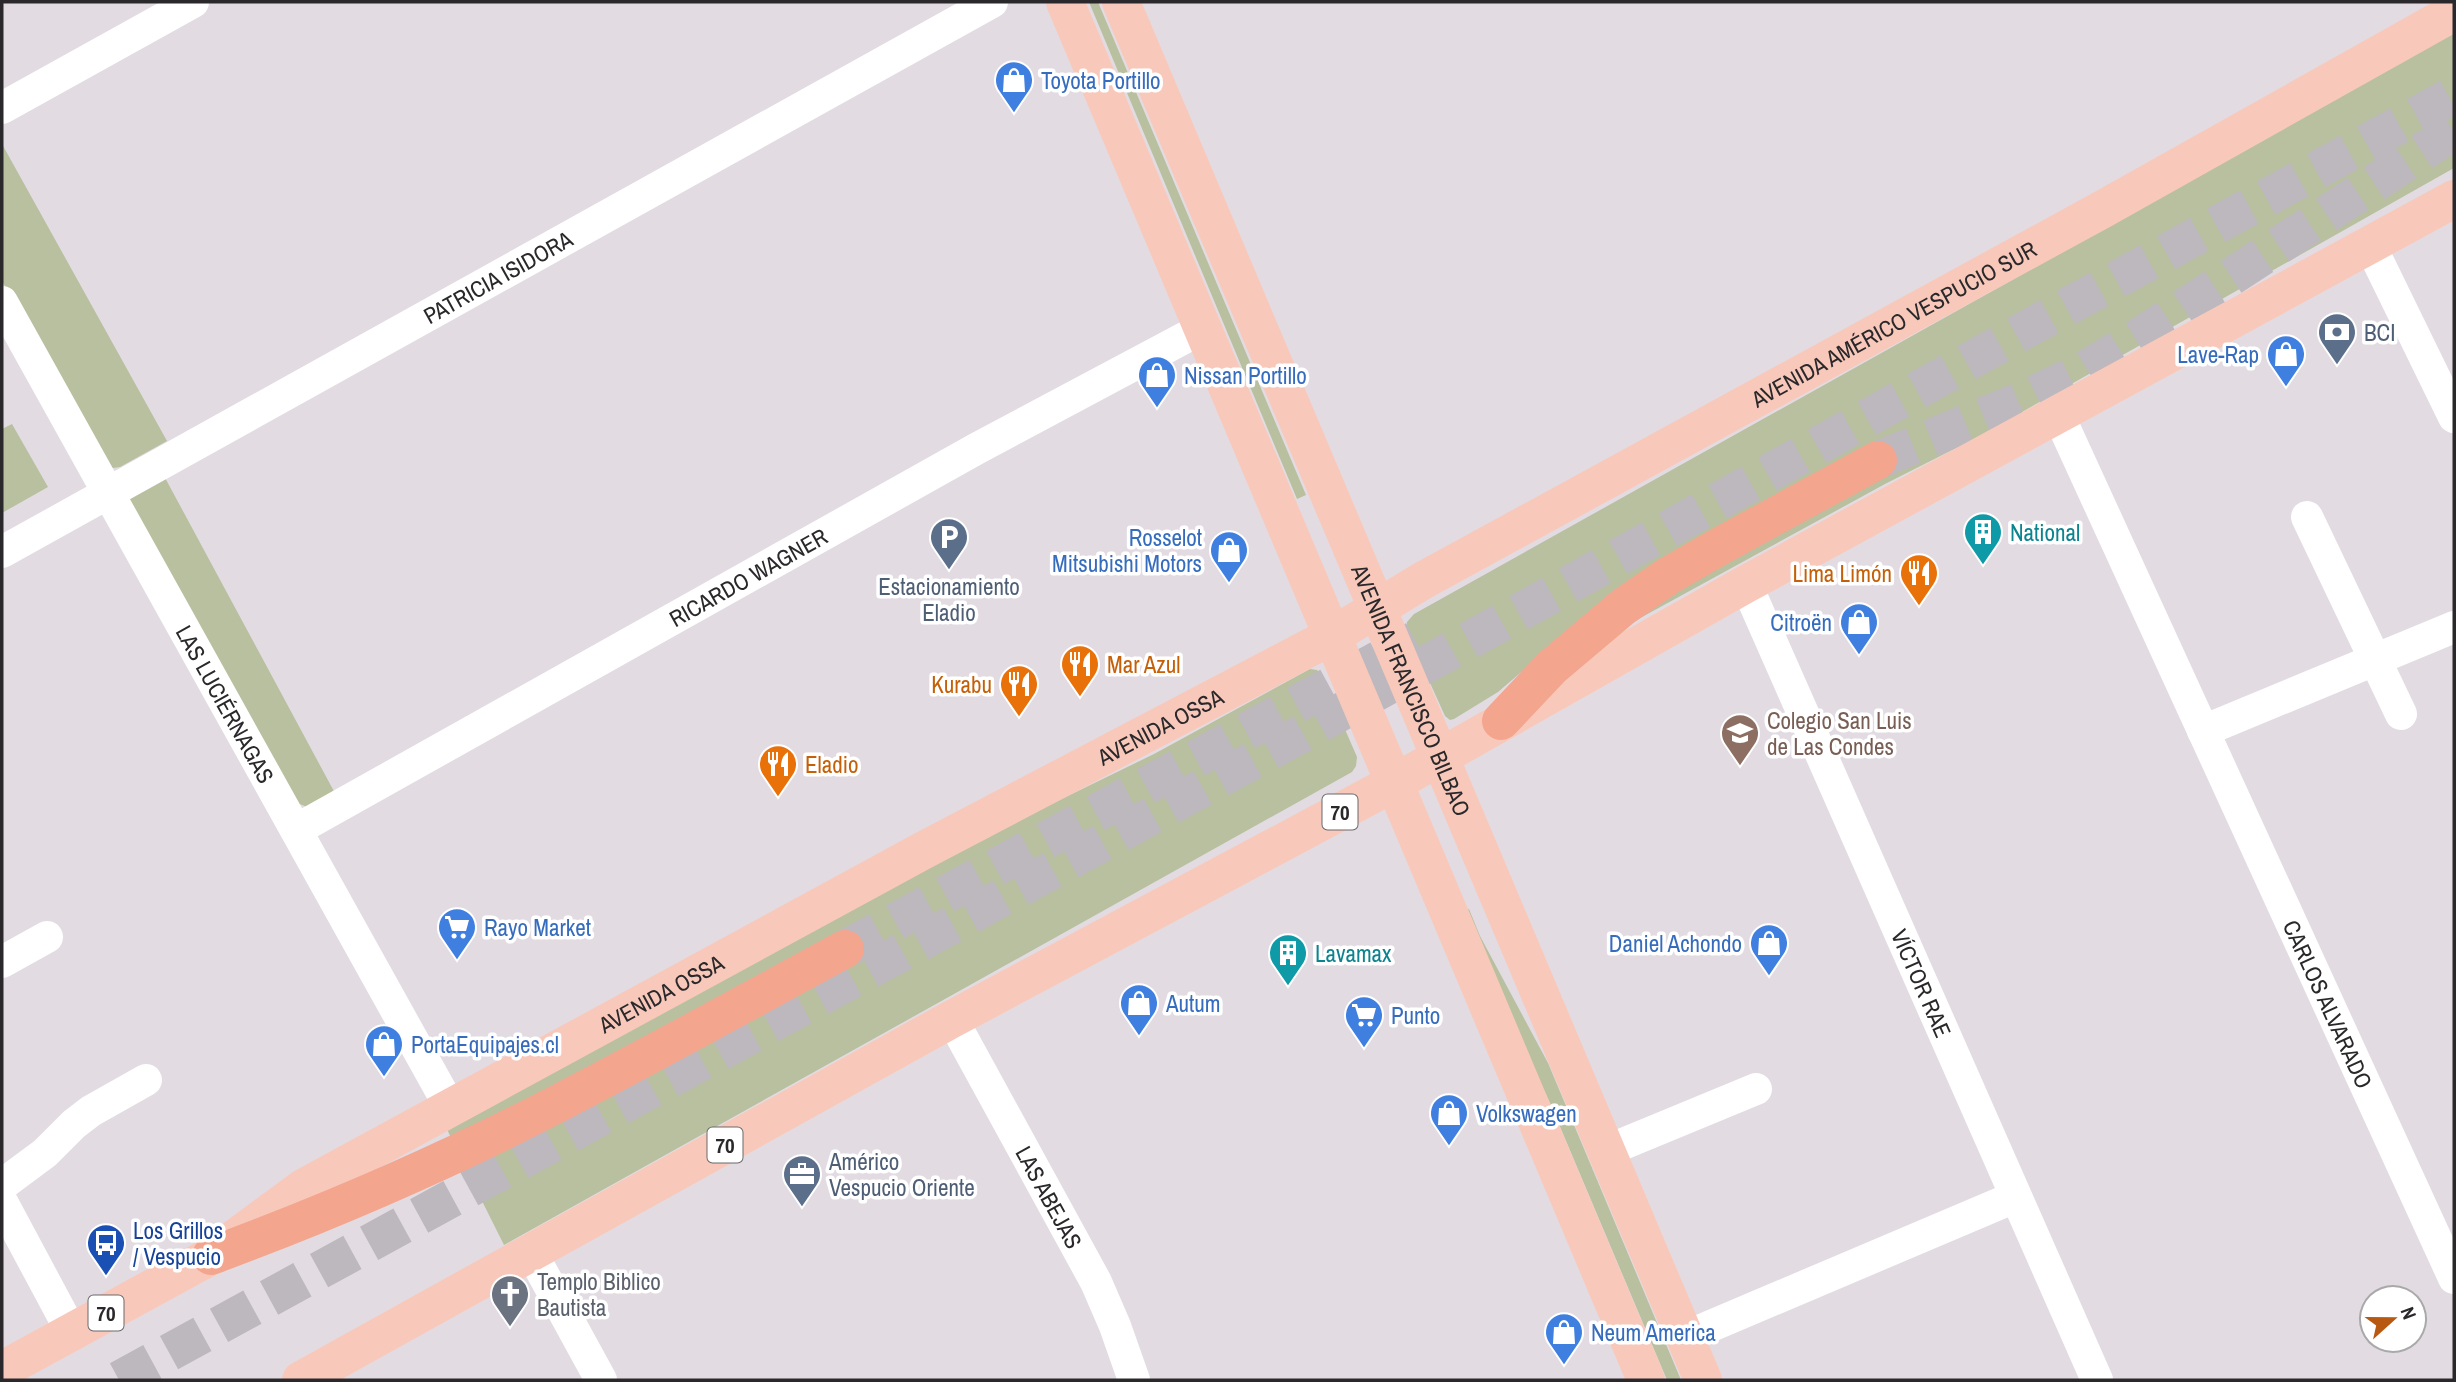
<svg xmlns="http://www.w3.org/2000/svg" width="2456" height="1382" font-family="'Archivo Narrow',sans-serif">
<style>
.green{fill:#b8c0a0}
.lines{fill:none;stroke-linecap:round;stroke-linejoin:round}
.highway-tunnel{stroke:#bdb8bd;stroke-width:38;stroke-dasharray:38 19;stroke-linecap:butt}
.minor{stroke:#fff;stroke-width:32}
.major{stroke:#f8c9bb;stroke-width:38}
.highway{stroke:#f3a58d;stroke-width:38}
.labels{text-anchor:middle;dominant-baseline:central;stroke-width:7;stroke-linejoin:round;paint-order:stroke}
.shield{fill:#fff;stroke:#6a686a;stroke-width:2}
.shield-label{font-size:21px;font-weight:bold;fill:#2a282a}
.shop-label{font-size:23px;fill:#366cbe;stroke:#fff;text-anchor:start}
.street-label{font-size:23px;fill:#2a282a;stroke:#fff}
.service-label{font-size:23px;fill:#4e5e75;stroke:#fff;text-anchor:start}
.culture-label{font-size:23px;fill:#0d838f;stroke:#fff;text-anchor:start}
.food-label{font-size:23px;fill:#c56008;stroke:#fff;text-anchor:end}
.education-label{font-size:23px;fill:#785e54;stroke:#fff;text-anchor:start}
.transit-label{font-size:23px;fill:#164399;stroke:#fff;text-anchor:start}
.worship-label{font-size:23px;fill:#5b616d;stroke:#fff;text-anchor:start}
</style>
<rect width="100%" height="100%" fill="#e2dce2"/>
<!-- green -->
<path class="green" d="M1089,2h9l208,493 -9,4z
M2454,33v135l-478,270 -91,46 -274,150h-45l-68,58 -44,27 -4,1 -5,-4 -39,-86 1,-8 7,-8z
M2,144l165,297 -47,26 -7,1 -8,-3 -103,-184z
M12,424l36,63 -46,26v-84z
M163,474l173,321 -26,13 -13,-5 -167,-302v-4z
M1310,669l7,1 4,4 36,83 -1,9 -4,6 -848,473 -39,-78 283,-145 113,-61 -18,-31 -298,164 -94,44 -6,-13 522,-280 187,-91z
M1469,909l11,27 68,127 133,317h-14l-117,-277 -88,-191z"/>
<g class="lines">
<!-- highway-tunnel -->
<path class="highway-tunnel" d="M1878,460l147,-61 58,-28 56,-34 315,-206
M845,949l570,-309
M119,1380l1195,-653 738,-412 402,-220"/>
<!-- minor -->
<g class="minor">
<path d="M2,108l191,-106"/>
<path d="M2370,245l84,172"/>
<path id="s1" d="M2,302l448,805"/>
<path id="s2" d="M2058,414l396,864"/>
<path d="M2307,517l94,197"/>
<path id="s3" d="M2,552l990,-550"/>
<path id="s4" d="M1746,584l351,796"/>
<path d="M2203,731l251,-104"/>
<path id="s5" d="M296,830l680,-381 227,-121"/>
<path d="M2,962l45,-25"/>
<path id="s6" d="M952,1019l144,263 19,44 19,54"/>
<path d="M1606,1151l150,-62"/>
<path d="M2,1185l43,-32 29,-29 17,-13 55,-31"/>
<path d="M2,1202l69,129"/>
<path d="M531,1252l70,128"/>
<path d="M1685,1337l330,-140"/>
</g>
<!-- major -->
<g class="major">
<path d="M1065,2l581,1378"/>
<path id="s7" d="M1121,2l582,1378"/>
<path id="s8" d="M2,1370l209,-114 92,-68 621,-338 408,-214 90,-55 681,-372 351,-197"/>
<path d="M301,1380l651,-361 442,-236 352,-199 708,-385"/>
</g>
<!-- highway -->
<path class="highway" d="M1501,721l51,-54 71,-60 45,-31 54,-31 156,-85
M211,1256c116,-43 230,-92 340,-149 99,-51 196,-105 294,-158"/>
</g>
<!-- icons -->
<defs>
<symbol id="shop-pin" viewBox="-11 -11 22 30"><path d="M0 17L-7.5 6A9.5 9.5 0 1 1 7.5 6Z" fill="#3f7fe0" stroke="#fff"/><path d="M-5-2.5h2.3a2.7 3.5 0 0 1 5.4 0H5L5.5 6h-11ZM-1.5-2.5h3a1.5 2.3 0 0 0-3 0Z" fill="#fff"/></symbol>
<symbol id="bank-pin" viewBox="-11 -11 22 30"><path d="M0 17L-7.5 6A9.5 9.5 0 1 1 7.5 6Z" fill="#5c6f8a" stroke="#fff"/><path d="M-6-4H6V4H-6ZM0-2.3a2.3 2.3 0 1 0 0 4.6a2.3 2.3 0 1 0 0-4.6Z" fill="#fff"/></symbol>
<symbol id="building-pin" viewBox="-11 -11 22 30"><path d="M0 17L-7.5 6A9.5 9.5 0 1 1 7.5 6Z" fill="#0f9aa8" stroke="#fff"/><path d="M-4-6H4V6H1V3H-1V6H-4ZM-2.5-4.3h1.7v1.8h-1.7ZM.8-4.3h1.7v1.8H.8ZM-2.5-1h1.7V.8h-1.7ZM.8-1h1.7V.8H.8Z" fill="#fff"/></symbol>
<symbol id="parking-pin" viewBox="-11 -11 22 30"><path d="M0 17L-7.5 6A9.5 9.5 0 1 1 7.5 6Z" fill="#5c6f8a" stroke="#fff"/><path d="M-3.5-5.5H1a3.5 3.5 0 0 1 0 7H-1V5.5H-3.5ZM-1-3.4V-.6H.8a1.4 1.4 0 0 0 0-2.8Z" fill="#fff"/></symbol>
<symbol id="restaurant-pin" viewBox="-11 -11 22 30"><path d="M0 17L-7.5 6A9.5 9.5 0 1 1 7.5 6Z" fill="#e8710a" stroke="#fff"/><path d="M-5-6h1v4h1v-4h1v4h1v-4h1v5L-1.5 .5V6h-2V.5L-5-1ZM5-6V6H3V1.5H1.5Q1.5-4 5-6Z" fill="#fff"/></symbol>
<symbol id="school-pin" viewBox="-11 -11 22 30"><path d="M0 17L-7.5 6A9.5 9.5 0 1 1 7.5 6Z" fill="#8d6e63" stroke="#fff"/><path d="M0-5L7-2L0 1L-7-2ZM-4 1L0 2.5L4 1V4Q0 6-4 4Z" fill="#fff"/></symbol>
<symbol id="supermarket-pin" viewBox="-11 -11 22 30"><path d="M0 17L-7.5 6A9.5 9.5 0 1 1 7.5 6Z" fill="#3f7fe0" stroke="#fff"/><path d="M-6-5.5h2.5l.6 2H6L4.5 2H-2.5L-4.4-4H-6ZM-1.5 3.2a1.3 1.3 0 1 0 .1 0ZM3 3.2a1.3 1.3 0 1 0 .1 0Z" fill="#fff"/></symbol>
<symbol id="office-pin" viewBox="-11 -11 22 30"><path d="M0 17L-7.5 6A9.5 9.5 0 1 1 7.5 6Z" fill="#5c6f8a" stroke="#fff"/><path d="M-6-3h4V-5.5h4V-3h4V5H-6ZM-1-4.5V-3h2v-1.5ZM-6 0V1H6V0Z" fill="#fff"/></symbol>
<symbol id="bus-pin" viewBox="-11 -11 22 30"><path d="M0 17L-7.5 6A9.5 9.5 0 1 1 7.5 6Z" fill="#1a4fb4" stroke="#fff"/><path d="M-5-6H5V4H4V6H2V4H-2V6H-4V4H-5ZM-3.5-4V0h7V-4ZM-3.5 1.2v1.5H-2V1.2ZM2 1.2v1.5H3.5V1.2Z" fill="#fff"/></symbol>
<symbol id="church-pin" viewBox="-11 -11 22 30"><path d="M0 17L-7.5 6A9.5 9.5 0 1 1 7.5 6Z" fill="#6b7280" stroke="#fff"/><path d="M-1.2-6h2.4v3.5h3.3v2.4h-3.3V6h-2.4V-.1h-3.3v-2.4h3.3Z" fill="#fff"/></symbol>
</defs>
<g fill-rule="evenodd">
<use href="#shop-pin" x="992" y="58" width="44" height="60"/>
<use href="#bank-pin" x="2315" y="310" width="44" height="60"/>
<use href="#shop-pin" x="2264" y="332" width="44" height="60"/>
<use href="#shop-pin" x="1135" y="353" width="44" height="60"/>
<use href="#building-pin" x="1961" y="510" width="44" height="60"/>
<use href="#parking-pin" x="927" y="515" width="44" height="60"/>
<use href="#shop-pin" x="1207" y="528" width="44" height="60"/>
<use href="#restaurant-pin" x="1897" y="551" width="44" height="60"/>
<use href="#shop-pin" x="1837" y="600" width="44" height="60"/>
<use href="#restaurant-pin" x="1058" y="642" width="44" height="60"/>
<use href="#restaurant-pin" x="997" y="662" width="44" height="60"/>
<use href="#school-pin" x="1718" y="711" width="44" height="60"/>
<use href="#restaurant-pin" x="756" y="742" width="44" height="60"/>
<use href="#supermarket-pin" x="435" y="905" width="44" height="60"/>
<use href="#shop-pin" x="1747" y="921" width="44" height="60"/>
<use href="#building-pin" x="1266" y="931" width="44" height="60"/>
<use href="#shop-pin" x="1117" y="981" width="44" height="60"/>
<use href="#supermarket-pin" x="1342" y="993" width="44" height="60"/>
<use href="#shop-pin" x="362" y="1022" width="44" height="60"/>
<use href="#shop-pin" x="1427" y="1091" width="44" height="60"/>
<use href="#office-pin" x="780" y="1152" width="44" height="60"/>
<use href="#bus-pin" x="84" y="1221" width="44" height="60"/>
<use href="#church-pin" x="488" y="1272" width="44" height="60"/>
<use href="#shop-pin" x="1542" y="1310" width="44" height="60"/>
</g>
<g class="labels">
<!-- shield labels -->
<g class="shield">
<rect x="1322.5" y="794.5" width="35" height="35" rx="5"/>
<rect x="707.5" y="1127.5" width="35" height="35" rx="5"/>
<rect x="88.5" y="1295.5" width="35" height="35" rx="5"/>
</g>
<g class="shield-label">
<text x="1340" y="812">70</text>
<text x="725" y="1145">70</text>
<text x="106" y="1313">70</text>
</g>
<!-- shop labels -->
<g class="shop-label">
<text x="1041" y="80">Toyota Portillo</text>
<text x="2259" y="354" text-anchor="end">Lave-Rap</text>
<text x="1184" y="375">Nissan Portillo</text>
<text x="1202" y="537" text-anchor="end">Rosselot<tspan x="1202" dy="26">Mitsubishi Motors</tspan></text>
<text x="1832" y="622" text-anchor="end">Citroën</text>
<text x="484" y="927">Rayo Market</text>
<text x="1742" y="943" text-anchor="end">Daniel Achondo</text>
<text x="1166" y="1003">Autum</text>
<text x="1391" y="1015">Punto</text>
<text x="411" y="1044">PortaEquipajes.cl</text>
<text x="1476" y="1113">Volkswagen</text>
<text x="1591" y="1332">Neum America</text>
</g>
<!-- street labels -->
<g class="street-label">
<text stroke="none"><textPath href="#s3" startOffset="567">PATRICIA ISIDORA</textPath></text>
<text stroke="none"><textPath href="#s8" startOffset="2163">AVENIDA AMÉRICO VESPUCIO SUR</textPath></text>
<text stroke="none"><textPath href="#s5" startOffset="518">RICARDO WAGNER</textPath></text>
<text stroke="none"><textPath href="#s7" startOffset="747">AVENIDA FRANCISCO BILBAO</textPath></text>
<text stroke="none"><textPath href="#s1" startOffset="460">LAS LUCIÉRNAGAS</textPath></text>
<text stroke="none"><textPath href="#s8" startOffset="1326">AVENIDA OSSA</textPath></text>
<text stroke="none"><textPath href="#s4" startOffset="436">VÍCTOR RAE</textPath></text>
<text stroke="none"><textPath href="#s8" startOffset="760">AVENIDA OSSA</textPath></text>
<text stroke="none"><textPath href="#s2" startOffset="649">CARLOS ALVARADO</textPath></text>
<text stroke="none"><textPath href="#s6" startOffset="203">LAS ABEJAS</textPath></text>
</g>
<!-- service labels -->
<g class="service-label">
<text x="2364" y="332">BCI</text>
<text x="949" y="586" text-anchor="middle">Estacionamiento<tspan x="949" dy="26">Eladio</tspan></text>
<text x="829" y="1161">Américo<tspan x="829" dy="26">Vespucio Oriente</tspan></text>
</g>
<!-- culture labels -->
<g class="culture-label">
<text x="2010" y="532">National</text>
<text x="1315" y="953">Lavamax</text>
</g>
<!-- food labels -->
<g class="food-label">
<text x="1892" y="573">Lima Limón</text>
<text x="1107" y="664" text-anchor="start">Mar Azul</text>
<text x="992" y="684">Kurabu</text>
<text x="805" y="764" text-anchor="start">Eladio</text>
</g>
<!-- education labels -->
<g class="education-label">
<text x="1767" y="720">Colegio San Luis<tspan x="1767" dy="26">de Las Condes</tspan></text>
</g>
<!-- transit labels -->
<g class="transit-label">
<text x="133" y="1230">Los Grillos<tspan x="133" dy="26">/ Vespucio</tspan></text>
</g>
<!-- worship labels -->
<g class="worship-label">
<text x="537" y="1281">Templo Biblico<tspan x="537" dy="26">Bautista</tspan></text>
</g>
</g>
<!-- border -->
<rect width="2456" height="1382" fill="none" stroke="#2a282a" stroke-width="7"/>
<!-- north arrow -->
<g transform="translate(2393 1319) rotate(69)"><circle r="33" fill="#ffffff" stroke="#aaa9aa" stroke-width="2"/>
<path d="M0-5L12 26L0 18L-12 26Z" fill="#b85911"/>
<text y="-10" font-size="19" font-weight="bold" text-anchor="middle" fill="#2a282a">N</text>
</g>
</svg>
